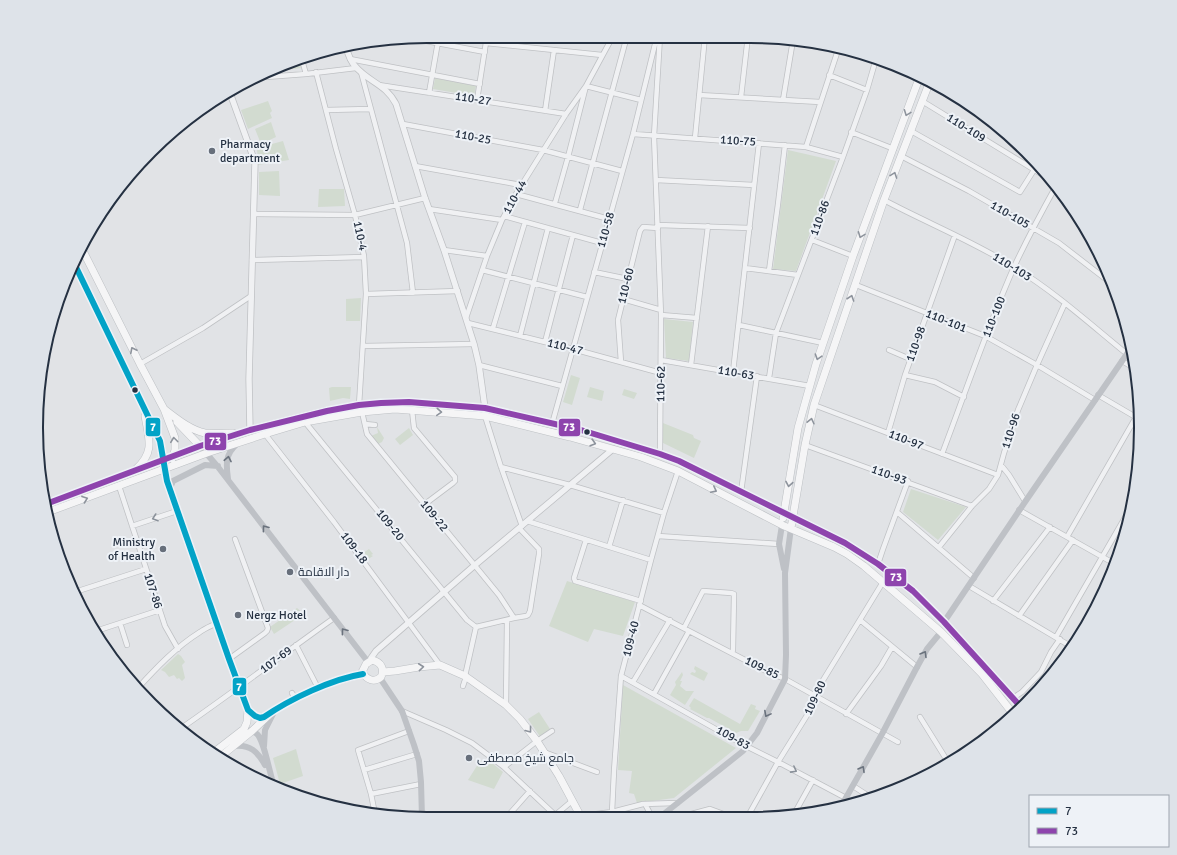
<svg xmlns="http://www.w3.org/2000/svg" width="1177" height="855" font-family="Signika,Cairo,sans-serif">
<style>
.green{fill:#d2dbd0}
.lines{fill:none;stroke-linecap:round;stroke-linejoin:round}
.minor-casing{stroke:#bfc1c4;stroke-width:6}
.tertiary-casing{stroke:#bfc1c4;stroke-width:7}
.primary-casing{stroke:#bdc0c4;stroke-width:8}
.minor{stroke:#f0f1f3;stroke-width:4.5}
.tertiary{stroke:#f0f1f3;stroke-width:5.5}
.secondary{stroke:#bec1c6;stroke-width:6}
.primary{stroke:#f5f5f6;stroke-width:7}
.bus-1-casing{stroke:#eef2f7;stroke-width:9}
.bus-2-casing{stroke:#eef2f7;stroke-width:9}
.bus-1{stroke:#02a3c7;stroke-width:6}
.bus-2{stroke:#8e44ad;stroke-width:6}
.oneway{stroke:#8d939c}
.oneway2{stroke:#6a727d}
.oneway3{stroke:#8a919a}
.poi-dot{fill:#676f7b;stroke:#eef2f7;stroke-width:1.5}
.bus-dot{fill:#253142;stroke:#eef2f7;stroke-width:1.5}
.labels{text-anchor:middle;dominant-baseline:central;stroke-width:4;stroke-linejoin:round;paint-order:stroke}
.street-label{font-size:12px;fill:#253142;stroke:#eef2f7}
.poi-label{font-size:12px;fill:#253142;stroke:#eef2f7;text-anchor:start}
.rim{fill:none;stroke:#253142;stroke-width:2}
.line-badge{stroke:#eef2f7;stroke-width:1.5}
.badge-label{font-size:11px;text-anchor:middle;font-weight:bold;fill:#fff}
</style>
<rect width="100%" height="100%" fill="#e1e3e6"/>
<!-- green -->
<path class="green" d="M299,62l2,6 -24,3z
M435,78l41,8 -2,10 -41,-7z
M268,101l4,10 -2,2 2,5 -24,11 -7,-19z
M271,122l5,15 -15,7 -6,-15z
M283,141l6,19 -31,5 -1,-17z
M788,150l48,11 -40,110 -23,-2z
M279,171l1,25 -21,-1v-23z
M319,189h25l1,17 -27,1z
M361,298l-1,23h-14v-22z
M664,319l29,3 -4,39 -23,-3z
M571,375l9,3 -8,27 -9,-3z
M332,387h19l-1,12 -7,-1 -13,3 -1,-13z
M590,387l14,4 -2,10 -15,-4z
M624,389l13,4 -3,6 -12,-4z
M663,423l30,12 1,3 7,3 -7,17 -31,-15z
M377,427l7,11 -2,4 -4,2 -7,-8 7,-3z
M409,428l4,7 -13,10 -5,-6z
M911,489l55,18 -28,33 -35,-28z
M369,549l4,5 -2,1 2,1 -8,5 -5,-6z
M567,581l68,21 -12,34 -29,-7 -6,13 -39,-16z
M297,608l7,6 -30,20 -4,-7z
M178,654l3,2 4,6 -3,3 3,13 -3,3 -3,-3 -2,1 -3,-4 -5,2 -4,-5 -4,-2z
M695,666l13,7 -4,8 -14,-7 2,-2 3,1 1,-2 -2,-2z
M682,672l1,3 -3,6h2l-2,5 6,5h8l-9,14 -15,-10 6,-10 -1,-3z
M623,685l113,63 -62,50 -37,5 -3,-9 -5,-1 3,-22 -14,-1z
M694,698l46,26 11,-20 5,2 -1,3 5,2 -12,20h-7l-5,2 -27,-15h-2l-17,-9 1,-1 -2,-2z
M539,712l11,17 -9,9 -13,-19z
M296,749l7,27 -23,8 -7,-26z
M487,759l16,13 -9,17 -26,-9 12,-19 4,2z"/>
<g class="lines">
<defs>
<path id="minor" d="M410,38l75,14
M486,43l116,12
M350,59l130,25
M302,60l4,14
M316,72l20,77 19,66 9,41 2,38 -7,111
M361,72l46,171 6,50
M829,75l38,15
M266,77l40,-3 50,-6
M379,85l187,29
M586,86l55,14
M429,93l10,-57
M699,95l121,7
M741,97l7,-61
M477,100l10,-64
M783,100l10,-60
M922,101l129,79
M326,110l44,-1
M545,111l9,-61
M403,124l140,26 79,21
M911,131l109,61 14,-22
M851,132l43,17
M633,134l173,13 37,10
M695,138l10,-102
M806,147l33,-100
M901,156l68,35 90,52 53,41
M415,166l106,19
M656,180l98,5
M516,194l93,25
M884,200c43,23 89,41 130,67 41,25 76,57 113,87
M555,203l13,-46 18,-71 27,-50
M429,209l73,11
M580,210l47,-174
M254,214l101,1 70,-17
M504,216l98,27
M658,225l92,3
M812,240l41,16
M444,250l43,6
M252,260l112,-3
M745,268l53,7
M482,270l105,27
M769,271l9,-67 7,-59
M594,272l34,7
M70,275l7,-4
M856,285l129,51 52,29 58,35
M366,294l92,-3
M623,299l38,11
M661,315l36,3
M466,318l21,-62 15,-36 14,-26 50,-80 20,-28
M468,323l105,26 88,24
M739,325l84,18
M493,328l32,-106
M520,336l28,-108
M545,342l28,-107
M363,346l111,-2
M889,350l21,9
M661,360l149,26
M1122,361l14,8
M621,362l-3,-42 22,-89 3,-4 15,1
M140,364l63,-36 48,-32
M479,365l83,21
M691,365l17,-139
M733,372l26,-229
M905,375l30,7 29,15
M769,378l7,-45 67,-176 24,-67 9,-31
M1098,395l41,24
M814,405l184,70
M412,410l2,18 41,49v4l-2,2 -28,21
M362,412l5,22 132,161 15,23
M485,416l16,51 21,59
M305,422l162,198 9,7
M365,424l10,1
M552,424l81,-290 24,-98
M888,433l17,-58 50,-140
M265,434l69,88 106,143
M805,445l167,61
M660,454l1,-139 -7,-179 6,-100
M942,454c24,-63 45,-126 72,-187 13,-28 27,-54 42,-81
M1001,465l8,10 16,26
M501,467l69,18 94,28
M119,486l46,140 13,23
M741,492l16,-116
M1019,510l96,54
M897,512l77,66
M527,521l124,39
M132,526l45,-15
M658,536l121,8
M1067,537l69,-120
M586,540l-12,38 1,3 66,20
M609,547l14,-47
M939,547l33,-41 17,-17 9,-14 6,-22 14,-43 19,-45 28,-62
M878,564l5,-15 25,-68
M969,586l103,61
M75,592l71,-23
M993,601l57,-74
M639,605l131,68 15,6 113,63
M1019,616l54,-76
M860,620l57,47
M120,623l7,22
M684,628l19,-37 28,2 3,1 -1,56 -1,3
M99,630l61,-20
M1056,637l75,-130
M296,645l22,43
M229,659l36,-26 2,-2 1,-3 -33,-89
M465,676l11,-49 38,-9 12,-2 2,-1 2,-4 9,-57v-5l-20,-21
M621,676l125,70 32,16 68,36
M633,682l37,-62
M463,686l3,-9
M137,689c19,-21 39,-42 63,-57 5,-4 11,-6 17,-9
M292,693l3,5
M654,694l35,-63
M1013,698l9,-6 19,-20 10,-20 9,-13
M506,705l1,-85
M402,711l44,19 26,13 32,24 51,48
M846,714l35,-48 11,-19
M920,717l28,45
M180,729c52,-36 102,-74 154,-111
M544,752l53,20
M504,767l33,-26 15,-10
M364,770l53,-16
M853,786l14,9
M371,794l50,-10
M645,804l7,13
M612,812l2,-41 7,-95 30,-116 13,-47 14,-42
M375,814l-4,-20 -13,-44 51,-19
M580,816l32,-4 31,-8 34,-1
M684,816l26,-7 19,7
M748,816l30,-54 36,-58 2,-6 -2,-3 69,-113
M793,816l20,-36
M553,817l19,-16
M506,818l24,-27"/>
<path id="tertiary" d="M346,47c2,7 4,14 9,19 13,16 31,18 41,38l29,94 19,52 30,94 5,21 6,43v8
M230,93l25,69 -6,217 1,51
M369,661l7,-10 99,-86 138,-116"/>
<path id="primary" d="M81,247l59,117 24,45 11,29v12l-3,9
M74,263l86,178 4,22
M164,409c12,9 26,21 41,24 9,1 19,0 28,0
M177,422l23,24
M136,469c19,-17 13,-30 9,-53
M46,504l154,-58 50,-16 77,-19 32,-6 22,-2 28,-1 76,6 96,22 79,24 19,7 166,82 33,21 35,27 31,31 77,85
M48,512l159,-59 58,-19 40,-12 57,-10 33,-3 90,7 85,21 71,20 37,14 104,54 52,22 13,7 17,12 77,66 41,42 32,41
M783,518l15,-90 18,-64 37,-108 67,-180
M791,528l14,-83 9,-40 70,-205 46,-119
M372,660c9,2 13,9 9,17 -7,6 -14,3 -19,-5l4,-8z
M383,672l12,-1 24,-4 21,-2 25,11 41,29 14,14 17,22 22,35 22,41
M248,710c4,5 8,8 16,7 26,-18 68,-38 99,-43
M213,753l31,-24 3,-7 1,-12
M220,757l32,-26 16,-15"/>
</defs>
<!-- minor casing -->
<use href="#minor" class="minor-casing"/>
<!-- tertiary casing -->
<use href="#tertiary" class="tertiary-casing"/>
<!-- primary casing -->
<use href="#primary" class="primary-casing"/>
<!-- minor -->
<use href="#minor" class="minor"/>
<!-- tertiary -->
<use href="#tertiary" class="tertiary"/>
<!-- secondary -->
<path class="secondary" d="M200,446l18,21 150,195
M165,469c6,31 19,61 30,90 17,51 34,101 53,151
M228,479c-2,-14 -3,-25 9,-35
M170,488l3,-7 32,-16 13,1
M782,525l-3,19 5,25
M944,622l83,-123 104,-151
M380,678l22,33 12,34 5,16 2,21 1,36
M248,730c3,1 7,2 9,4 7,6 13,41 17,52
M234,746c16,-2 24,6 31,19
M264,746l1,-16 10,-20
M843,803l39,-69 35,-67 10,-18 14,-17
M660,817l83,-66 14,-18 28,-54 1,-24 -1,-82 6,-45"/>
<!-- primary -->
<use href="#primary" class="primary"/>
<defs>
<path id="bus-1" d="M74,263l86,178 7,40 62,178 19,51 7,6 5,2 4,-1c26,-18 68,-38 99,-43"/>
<path id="bus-2" d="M46,504l154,-58 50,-16 77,-19 32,-6 22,-2 28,-1 76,6 96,22 79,24 19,7 166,82 33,21 35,27 31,31 77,85"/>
</defs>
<!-- bus-1 casing -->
<use href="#bus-1" class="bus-1-casing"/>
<!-- bus-2 casing -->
<use href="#bus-2" class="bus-2-casing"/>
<!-- bus-1 -->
<use href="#bus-1" class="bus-1"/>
<!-- bus-2 -->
<use href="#bus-2" class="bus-2"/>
</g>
<!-- one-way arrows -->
<defs><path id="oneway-chevron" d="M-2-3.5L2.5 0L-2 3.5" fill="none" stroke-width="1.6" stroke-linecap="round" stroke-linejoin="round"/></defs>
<g class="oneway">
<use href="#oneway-chevron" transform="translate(907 113) rotate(111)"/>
<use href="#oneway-chevron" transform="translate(894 175) rotate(-70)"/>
<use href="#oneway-chevron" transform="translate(861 235) rotate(111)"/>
<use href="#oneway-chevron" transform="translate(851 298) rotate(-71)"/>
<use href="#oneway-chevron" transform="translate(133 350) rotate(-117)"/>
<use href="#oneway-chevron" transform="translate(818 357) rotate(108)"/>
<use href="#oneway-chevron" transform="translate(439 412) rotate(4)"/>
<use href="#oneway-chevron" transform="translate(811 421) rotate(-77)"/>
<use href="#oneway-chevron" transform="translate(174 440) rotate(-97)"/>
<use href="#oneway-chevron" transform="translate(593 443) rotate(16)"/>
<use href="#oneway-chevron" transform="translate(789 484) rotate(100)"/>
<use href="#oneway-chevron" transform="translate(714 490) rotate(27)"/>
<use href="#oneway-chevron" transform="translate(85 499) rotate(-20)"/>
<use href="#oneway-chevron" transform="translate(421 667) rotate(-6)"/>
<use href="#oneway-chevron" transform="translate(529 730) rotate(52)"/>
</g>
<g class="oneway2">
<use href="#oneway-chevron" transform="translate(228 459) rotate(-79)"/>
<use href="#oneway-chevron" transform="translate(265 528) rotate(-127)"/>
<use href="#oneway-chevron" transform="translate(344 631) rotate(-127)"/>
<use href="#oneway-chevron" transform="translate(924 654) rotate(-59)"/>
<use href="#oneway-chevron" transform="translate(767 714) rotate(118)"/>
<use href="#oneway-chevron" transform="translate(862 769) rotate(-60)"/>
</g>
<g class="oneway3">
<use href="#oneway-chevron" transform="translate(155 518) rotate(161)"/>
<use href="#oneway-chevron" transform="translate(794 770) rotate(28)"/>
</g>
<!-- markers -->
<g class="poi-dot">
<circle cx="212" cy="151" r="4"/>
<circle cx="163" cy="549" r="4"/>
<circle cx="290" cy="572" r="4"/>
<circle cx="238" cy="615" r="4"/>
<circle cx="469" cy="758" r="4"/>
</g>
<g class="bus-dot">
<circle cx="135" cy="390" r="3.5"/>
<circle cx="587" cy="432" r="3.5"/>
</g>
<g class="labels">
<!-- street labels -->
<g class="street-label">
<text transform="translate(473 99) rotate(9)">110-27</text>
<text transform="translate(966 128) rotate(32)">110-109</text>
<text transform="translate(473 137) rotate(11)">110-25</text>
<text transform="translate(738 141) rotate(4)">110-75</text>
<text transform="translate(515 197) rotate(-61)">110-44</text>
<text transform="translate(1010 215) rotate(30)">110-105</text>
<text transform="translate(820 218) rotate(-70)">110-86</text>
<text transform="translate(606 230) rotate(-74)">110-58</text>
<text transform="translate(360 236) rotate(78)">110-4</text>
<text transform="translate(1012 267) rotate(32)">110-103</text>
<text transform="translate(626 286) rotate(-76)">110-60</text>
<text transform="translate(994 317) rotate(-68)">110-100</text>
<text transform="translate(946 321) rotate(22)">110-101</text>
<text transform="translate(916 344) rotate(-70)">110-98</text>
<text transform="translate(565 347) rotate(14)">110-47</text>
<text transform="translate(736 373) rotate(10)">110-63</text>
<text transform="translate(661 384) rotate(-89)">110-62</text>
<text transform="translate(1011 431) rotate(-72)">110-96</text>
<text transform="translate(906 440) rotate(21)">110-97</text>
<text transform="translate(889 475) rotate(20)">110-93</text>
<text transform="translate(434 516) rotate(51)">109-22</text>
<text transform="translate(390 525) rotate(51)">109-20</text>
<text transform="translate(354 548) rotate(53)">109-18</text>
<text transform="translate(153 591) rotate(72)">107-86</text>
<text transform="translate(631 639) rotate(-76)">109-40</text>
<text transform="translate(276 660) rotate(-37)">107-69</text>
<text transform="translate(762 668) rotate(26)">109-85</text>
<text transform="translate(815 698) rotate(-65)">109-80</text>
<text transform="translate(733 738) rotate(29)">109-83</text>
</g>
<!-- poi labels -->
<g class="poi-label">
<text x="220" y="144">Pharmacy<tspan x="220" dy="14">department</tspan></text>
<text x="155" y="542" text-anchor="end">Ministry<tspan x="155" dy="14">of Health</tspan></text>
<text x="298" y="572">دار الاقامة</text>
<text x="246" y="615">Nergz Hotel</text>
<text x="477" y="758">جامع شيخ مصطفى</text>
</g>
</g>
<!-- crop -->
<path d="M0 0H1177V855H0ZM427 43H750A384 384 0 0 1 1134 427V428A384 384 0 0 1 750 812H427A384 384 0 0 1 43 428V427A384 384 0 0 1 427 43Z" fill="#dee3e9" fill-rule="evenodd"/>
<path class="rim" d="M427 43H750A384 384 0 0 1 1134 427V428A384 384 0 0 1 750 812H427A384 384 0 0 1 43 428V427A384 384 0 0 1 427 43Z"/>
<g class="line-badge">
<rect x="145" y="417" width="16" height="20" rx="4" fill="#02a3c7"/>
<rect x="558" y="418" width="23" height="19" rx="4" fill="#8e44ad"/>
<rect x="204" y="432" width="23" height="19" rx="4" fill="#8e44ad"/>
<rect x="884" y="568" width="23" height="19" rx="4" fill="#8e44ad"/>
<rect x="232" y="677" width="15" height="19" rx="4" fill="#02a3c7"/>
</g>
<g class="badge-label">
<text x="153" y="431">7</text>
<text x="569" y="431">73</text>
<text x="215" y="445">73</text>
<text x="896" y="581">73</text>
<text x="239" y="691">7</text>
</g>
<!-- legend -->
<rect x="1029" y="795" width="140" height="52" fill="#eef2f7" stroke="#9ea5af"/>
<rect x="1037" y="808" width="20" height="6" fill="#02a3c7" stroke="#9ea5af"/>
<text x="1065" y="815" font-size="12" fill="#253142">7</text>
<rect x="1037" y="828" width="20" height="6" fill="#8e44ad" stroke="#9ea5af"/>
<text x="1065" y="835" font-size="12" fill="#253142">73</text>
</svg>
